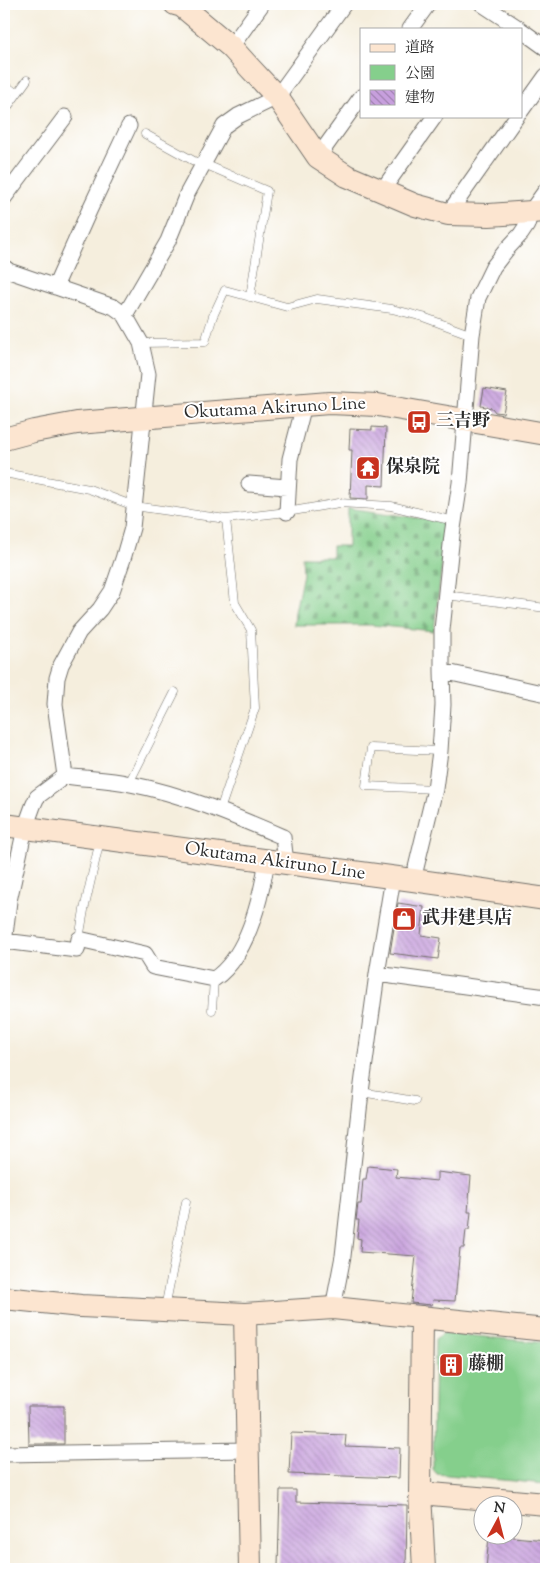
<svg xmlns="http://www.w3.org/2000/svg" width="550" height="1573" font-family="'Sorts Mill Goudy','Noto Serif JP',serif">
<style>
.cemetery{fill:url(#cemetery-stones);stroke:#587d5c}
.park{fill:#85cf8c;stroke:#587d5c}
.building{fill:url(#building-back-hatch)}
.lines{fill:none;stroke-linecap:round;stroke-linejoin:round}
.lane-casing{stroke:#726f69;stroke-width:9}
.street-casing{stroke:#726f69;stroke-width:17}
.secondary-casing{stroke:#726f69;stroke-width:24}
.lane{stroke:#fff;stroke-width:8}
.street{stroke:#fff;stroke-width:15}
.secondary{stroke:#fce5d0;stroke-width:22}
.labels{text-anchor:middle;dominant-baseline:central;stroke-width:4;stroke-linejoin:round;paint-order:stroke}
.street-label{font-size:18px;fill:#2b2b2b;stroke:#fff}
.poi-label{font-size:18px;font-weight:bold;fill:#2b2b2b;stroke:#fff;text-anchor:start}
</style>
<defs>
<pattern id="cemetery-stones" width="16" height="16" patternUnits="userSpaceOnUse" patternTransform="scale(1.25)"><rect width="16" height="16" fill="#85cf8c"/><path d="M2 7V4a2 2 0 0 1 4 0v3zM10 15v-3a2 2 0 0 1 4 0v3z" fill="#6da873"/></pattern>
<pattern id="building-back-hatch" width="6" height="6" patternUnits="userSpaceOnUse" patternTransform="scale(1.25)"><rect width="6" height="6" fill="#c79fdd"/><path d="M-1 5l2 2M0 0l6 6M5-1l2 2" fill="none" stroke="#a282b3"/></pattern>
</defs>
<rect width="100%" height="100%" fill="#fff"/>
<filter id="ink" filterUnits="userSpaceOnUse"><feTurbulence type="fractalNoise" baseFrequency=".02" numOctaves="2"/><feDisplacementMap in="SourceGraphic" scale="10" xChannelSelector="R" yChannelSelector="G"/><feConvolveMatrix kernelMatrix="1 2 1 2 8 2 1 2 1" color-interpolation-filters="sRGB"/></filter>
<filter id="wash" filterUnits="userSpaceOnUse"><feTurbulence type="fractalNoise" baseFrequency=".0096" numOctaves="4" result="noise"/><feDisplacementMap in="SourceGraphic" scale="20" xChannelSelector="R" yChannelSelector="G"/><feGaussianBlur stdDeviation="1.12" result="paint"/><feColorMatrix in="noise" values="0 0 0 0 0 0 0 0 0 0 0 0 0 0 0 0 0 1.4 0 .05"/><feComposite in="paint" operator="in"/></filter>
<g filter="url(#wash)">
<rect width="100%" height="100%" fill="#f5eedd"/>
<!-- cemetery -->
<path class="cemetery" d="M348,508l99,14 -13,109 -63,-6h-77l1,-13 8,-38 -1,-17h30v-11h16z"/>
<!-- park -->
<path class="park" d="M444,1333l102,10v141l-109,-10 -4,-5 2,-130z"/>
<g id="blocks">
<!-- building -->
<path class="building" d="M484,388l23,4 -4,21 -8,-1 -3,-4 -11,-2z
M372,427l14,1 -2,58 -16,-1v14l-18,-1 2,-48h-3l1,-21 22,1z
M398,903l26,4 -3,28 20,3 -3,21 -48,-6z
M368,1166l29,3 -1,8 41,4v-9l34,4 -3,36h3l-2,18h-3l-2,18h-4l-5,53 -22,-1 -1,5 -21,-2 5,-47 -56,-4 1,-13 -4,-1 2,-18h-3l2,-16h3l2,-25h3z
M28,1406h36v38h-35z
M291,1433l55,2 -1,11 55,2 -1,30 -110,-4z
M280,1490h16v12l111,3 -1,64 -128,-2z
M489,1536h24v1l33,3v29h-60z"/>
</g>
</g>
<g filter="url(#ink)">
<use href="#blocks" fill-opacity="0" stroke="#726f69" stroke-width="1"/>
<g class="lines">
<defs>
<path id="lane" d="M4,84l13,10
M4,112l23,-32
M145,134l58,32h6l58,25 -17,106
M141,343l64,-1 8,-26 12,-26 62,17 30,-8 75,10 31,8 49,18
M4,473l85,16 45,17 92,13 61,-7 52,-9 52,3 63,15
M446,595l100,13
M129,783l46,-91
M435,789l-69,-3 5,-38 69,3
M220,810l35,-102 -4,-78 -16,-27 -9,-84
M79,939l5,-29 16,-70
M212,1010l2,-31
M361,1092l54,9
M165,1308l21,-106"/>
<path id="street" d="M482,4l38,25
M410,29l18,-25
M521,30l25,18
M231,47l31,-43
M521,111l25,-35
M318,157l43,-60
M381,192l54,-76
M4,198l61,-81
M448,214l69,-98
M4,267l5,4 105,36 11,8
M55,287l34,-76 40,-85
M249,484l38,3
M287,512l3,-53 14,-54
M442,671l100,22
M65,776c21,3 44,3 65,8 53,10 104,32 153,53l3,26
M413,880l22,-91 5,-38 3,-46 -1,-34v-41l10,-95 8,-52 12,-148 6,-37 15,-31 14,-18 14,-15 6,-9 4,-14 15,-21
M4,941l73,9 2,-11 66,15 8,13 61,12c34,-23 47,-81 53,-119
M4,944l5,-43 16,-73 8,-22 4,-9 28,-21 -10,-72 2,-26 4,-13 18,-33 21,-23 12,-18 11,-32 9,-31 16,-154 -7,-31 -16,-28 43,-74 19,-47 37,-68 14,-10 39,-19 67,-93
M377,974l169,23
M333,1308l10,-52 18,-164 16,-118 16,-96
M4,1454l244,-4"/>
<path id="secondary" d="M175,4l7,2 49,41 19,21 27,29 41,60 29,19 68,29 33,9 41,1 57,-4
M4,439l30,-8 43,-8 252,-20 49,2 168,29
M4,825l409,55 133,19
M4,1298l77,8 164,8 88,-6 213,22
M245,1314l5,255
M422,1317l-2,176 4,76
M420,1493l126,11"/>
</defs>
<!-- lane casing -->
<use href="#lane" class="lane-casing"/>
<!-- street casing -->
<use href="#street" class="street-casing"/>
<!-- secondary casing -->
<use href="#secondary" class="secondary-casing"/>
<!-- lane -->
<use href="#lane" class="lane"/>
<!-- street -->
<use href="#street" class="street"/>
<!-- secondary -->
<use href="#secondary" class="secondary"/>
</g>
</g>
<!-- icons -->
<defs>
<symbol id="bus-square" viewBox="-11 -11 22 22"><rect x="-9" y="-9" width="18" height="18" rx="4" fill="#c8321e" stroke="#fff"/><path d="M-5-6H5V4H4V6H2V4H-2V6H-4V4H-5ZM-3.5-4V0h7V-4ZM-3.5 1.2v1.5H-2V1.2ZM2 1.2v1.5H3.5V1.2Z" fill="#fff"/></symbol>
<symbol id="temple-square" viewBox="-11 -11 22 22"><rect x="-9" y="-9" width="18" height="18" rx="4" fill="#c8321e" stroke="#fff"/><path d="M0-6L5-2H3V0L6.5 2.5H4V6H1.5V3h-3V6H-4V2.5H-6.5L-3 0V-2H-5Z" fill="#fff"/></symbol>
<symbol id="shop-square" viewBox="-11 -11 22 22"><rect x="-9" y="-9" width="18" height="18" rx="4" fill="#c8321e" stroke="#fff"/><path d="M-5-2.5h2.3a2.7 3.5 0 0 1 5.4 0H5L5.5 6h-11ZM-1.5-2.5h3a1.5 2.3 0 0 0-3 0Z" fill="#fff"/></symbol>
<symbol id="building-square" viewBox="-11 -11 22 22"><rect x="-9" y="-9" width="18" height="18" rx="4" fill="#c8321e" stroke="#fff"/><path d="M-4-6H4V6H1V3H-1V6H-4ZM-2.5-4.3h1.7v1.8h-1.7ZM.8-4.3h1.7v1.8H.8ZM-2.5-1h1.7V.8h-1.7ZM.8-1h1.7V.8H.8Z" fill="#fff"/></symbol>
</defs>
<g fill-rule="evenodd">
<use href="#bus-square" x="405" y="408" width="28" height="28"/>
<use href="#temple-square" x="354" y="454" width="28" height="28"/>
<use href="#shop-square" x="390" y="905" width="28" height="28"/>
<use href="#building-square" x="437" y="1351" width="28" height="28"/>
</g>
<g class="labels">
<!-- street labels -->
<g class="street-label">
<text transform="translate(275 409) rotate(-3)">Okutama Akiruno Line</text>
<text transform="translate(275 862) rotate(8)">Okutama Akiruno Line</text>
</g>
<!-- poi labels -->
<g class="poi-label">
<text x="436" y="422">三吉野</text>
<text x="386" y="468">保泉院</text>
<text x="422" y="919">武井建具店</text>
<text x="468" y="1365">藤棚</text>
</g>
</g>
<!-- margin -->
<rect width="550" height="1573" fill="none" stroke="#fff" stroke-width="20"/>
<!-- legend -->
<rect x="360" y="28" width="162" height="90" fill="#ffffff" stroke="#aaaaaa"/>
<rect x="370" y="44" width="25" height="8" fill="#fce5d0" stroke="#aaaaaa"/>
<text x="405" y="52" font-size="15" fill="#2b2b2b">道路</text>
<rect x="370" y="65" width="25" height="15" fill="#85cf8c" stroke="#aaaaaa"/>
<text x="405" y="78" font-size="15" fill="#2b2b2b">公園</text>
<rect x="370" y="90" width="25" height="15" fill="url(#building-back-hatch)" stroke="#aaaaaa"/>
<text x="405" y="102" font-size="15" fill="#2b2b2b">建物</text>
<!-- north arrow -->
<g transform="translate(498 1520) rotate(7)"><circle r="24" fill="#ffffff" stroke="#aaaaaa"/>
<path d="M0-4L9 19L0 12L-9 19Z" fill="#c8321e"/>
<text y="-8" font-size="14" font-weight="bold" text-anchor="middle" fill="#2b2b2b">N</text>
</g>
</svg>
